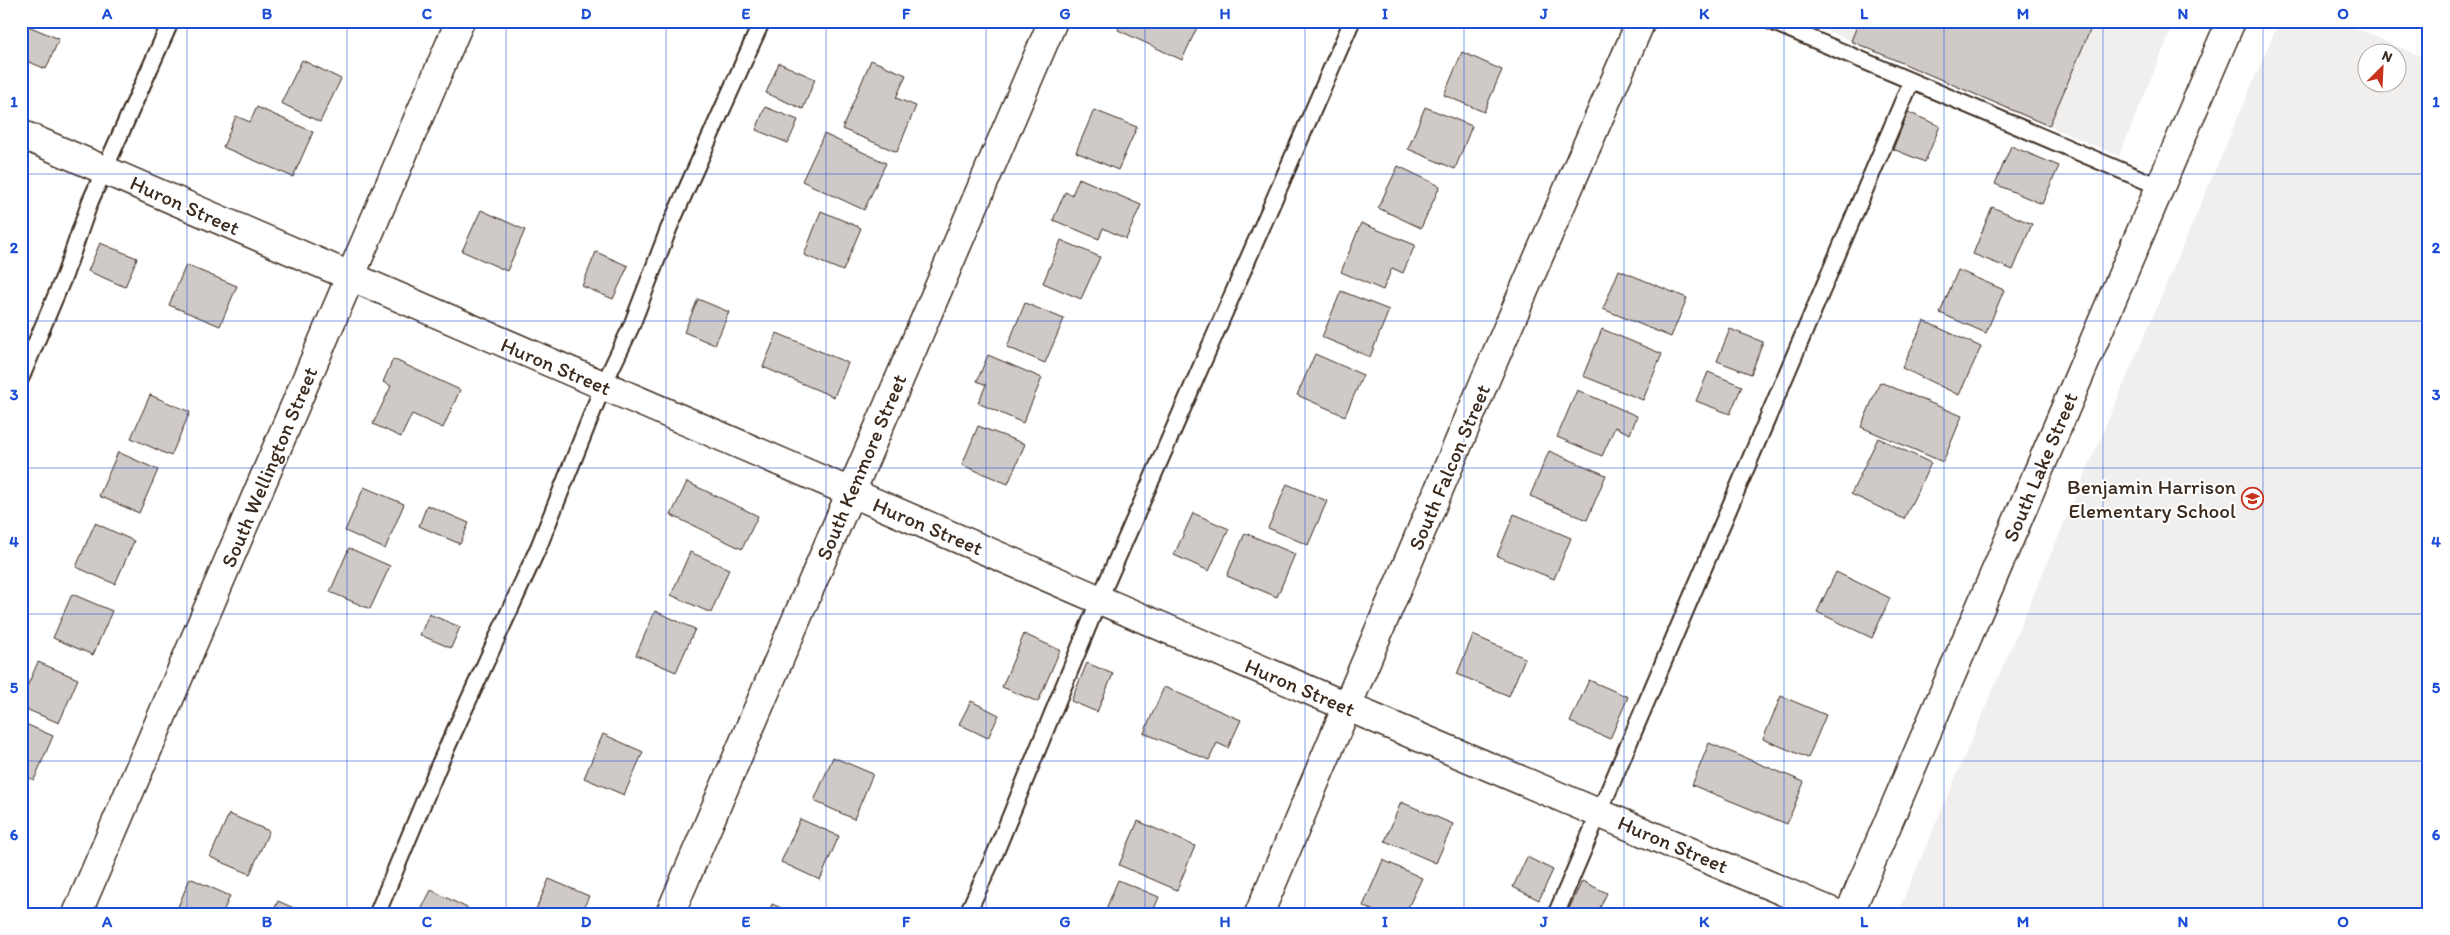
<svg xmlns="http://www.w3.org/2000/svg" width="2450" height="935" font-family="Itim,sans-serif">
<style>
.built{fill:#f1efee;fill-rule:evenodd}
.building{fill:#cfcac7;stroke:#3b2a1e}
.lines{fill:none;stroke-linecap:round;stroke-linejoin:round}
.service-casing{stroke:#3b2a1e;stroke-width:19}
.minor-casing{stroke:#3b2a1e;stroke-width:31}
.tertiary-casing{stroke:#3b2a1e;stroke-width:31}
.service{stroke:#fff;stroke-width:15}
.minor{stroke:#fff;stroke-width:28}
.tertiary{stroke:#fff;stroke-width:28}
.grid{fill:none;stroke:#1d4ed8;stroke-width:1;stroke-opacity:0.55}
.labels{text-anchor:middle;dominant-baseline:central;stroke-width:4;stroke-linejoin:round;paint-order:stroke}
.street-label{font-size:21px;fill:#3b2a1e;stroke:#fff}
.poi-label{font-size:21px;fill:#3b2a1e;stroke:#fff;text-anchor:end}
.neatline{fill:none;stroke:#1d4ed8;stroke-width:2}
.grid-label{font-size:16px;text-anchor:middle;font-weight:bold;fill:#1d4ed8}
</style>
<rect width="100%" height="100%" fill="#fff"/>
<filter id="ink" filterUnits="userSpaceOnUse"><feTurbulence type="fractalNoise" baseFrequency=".02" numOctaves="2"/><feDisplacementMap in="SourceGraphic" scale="10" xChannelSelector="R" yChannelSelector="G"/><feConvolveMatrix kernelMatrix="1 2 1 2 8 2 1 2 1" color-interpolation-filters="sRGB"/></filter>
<g filter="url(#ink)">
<!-- built -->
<path class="built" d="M1805,21h370l-56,135z
M2279,21h60l90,39v854h-532zM2368,52h30v30h-30z"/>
<!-- building -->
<path class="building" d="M594,21h13l-2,5z
M1122,21h78l-18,39 -64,-30z
M1859,21h235l-45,105 -198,-85z
M21,23l38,16 -13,30 -24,-10z
M1462,52l40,18 -18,42 -40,-17z
M302,60l39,19 -21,43 -39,-19z
M871,60l35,15 -10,23 20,8 -19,46 -55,-23z
M779,63l36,16 -12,30 -37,-16z
M257,107l56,25 -20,45 -70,-30 13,-31 14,6z
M765,107l33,13 -10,23 -32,-13z
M1425,107l47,19 -17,43 -47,-20z
M1094,110l43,17 -19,43 -42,-18z
M1908,112l32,14 -15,36 -32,-13z
M824,134l62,29 -22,47 -62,-29z
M2011,146l48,20 -17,38 -47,-20z
M1398,166l42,20 -19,42 -43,-20z
M1079,178l62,27 -15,34 -23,-11 -4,11 -46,-19 12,-28 7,3z
M1992,207l40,17 -19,46 -40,-16z
M481,210l44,20 -18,41 -45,-20z
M821,211l40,17 -18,43 -39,-16z
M1361,223l54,22 -12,28 -11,-5 -9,22 -42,-18z
M1061,240l39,17 -19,42 -38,-16z
M100,243l37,15 -12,29 -37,-16z
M596,252l32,14 -15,33 -31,-13z
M186,265l51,21 -17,40 -51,-21z
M1619,270l68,28 -16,39 -68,-28z
M1958,270l46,20 -18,43 -46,-20z
M1341,291l48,19 -19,47 -48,-20z
M698,299l31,13 -14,33 -31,-13z
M1025,303l39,16 -19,44 -38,-16z
M1924,321l57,26 -22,48 -57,-27z
M1602,329l60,25 -19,46 -60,-24z
M1730,329l33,13 -12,32 -34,-13z
M777,333l71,30 -14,34 -71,-30z
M1315,354l48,21 -18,41 -48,-21z
M988,355l54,23 -19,45 -45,-20 8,-18 -9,-4z
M393,359l67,31 -17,38 -31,-14 -11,23 -28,-13 18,-38 -8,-4z
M1708,372l34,14 -12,28 -34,-13z
M1880,382l82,34 -19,46 -82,-35z
M1577,390l60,26 -7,18 -15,-7 -13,29 -45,-19z
M150,395l40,17 -19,44 -40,-18z
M978,426l47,18 -17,40 -46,-19z
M1878,438l53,25 -27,56 -53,-25z
M1549,451l57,24 -19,45 -57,-24z
M118,452l40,18 -19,43 -40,-17z
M687,482l71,34 -16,33 -71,-34z
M1287,484l40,17 -19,44 -40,-17z
M364,487l40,17 -19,45 -40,-18z
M427,505l42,18 -9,21 -41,-18z
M1193,513l36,16 -20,42 -35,-16z
M1514,514l57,24 -17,41 -57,-23z
M95,523l39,18 -19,43 -39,-17z
M1245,533l50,21 -18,43 -50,-21z
M349,548l41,18 -20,43 -40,-17z
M690,552l39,17 -18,44 -40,-18z
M1836,572l54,26 -18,40 -55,-26z
M72,594l40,17 -19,44 -40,-17z
M655,611l40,18 -19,43 -40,-17z
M429,614l31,13 -9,21 -31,-13z
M1024,634l36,16 -22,52 -36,-15z
M1473,635l52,23 -16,38 -52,-22z
M38,662l40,17 -19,44 -38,-16v-7z
M1087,663l26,11 -16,38 -26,-11z
M1589,680l39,17 -18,42 -40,-17z
M1164,687l77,33 -13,28 -11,-5 -8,17 -65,-27z
M1781,696l45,19 -18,43 -45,-19z
M971,701l28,14 -11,23 -29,-14z
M21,722l32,14 -19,44 -13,-6z
M603,734l40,18 -19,43 -40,-17z
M1709,743l95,39 -17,42 -95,-39z
M833,757l40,17 -19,45 -40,-18z
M1401,802l52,22 -17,39 -51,-22z
M21,807l9,3 -9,20z
M229,814l40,17 -19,43 -40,-17z
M800,819l39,17 -19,44 -39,-18z
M1138,821l57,25 -18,44 -58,-25z
M1527,857l26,13 -14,30 -26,-13z
M1383,860l39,18 -17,36h-25l-17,-8z
M190,878l40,18 -8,18h-47z
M549,879l40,17 -8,18h-47z
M1118,880l41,17 -7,17h-48z
M1582,881l25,12 -10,21h-24l-5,-3z
M431,890l48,24h-60z
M278,901l29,13h-35z
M772,904l23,10h-27z
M1464,909l9,5h-11z"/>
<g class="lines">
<defs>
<path id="service" d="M1770,21l390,166
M21,378l44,-104 25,-72 81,-181
M377,914l62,-149 100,-219 64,-160 28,-59 38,-99 93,-207
M967,914l27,-58 105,-256 253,-579
M1556,914l355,-832"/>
<path id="minor" d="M21,134l1327,573 489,207
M77,914l383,-893
M670,914l383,-893
M1849,914l382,-893"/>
<path id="tertiary" d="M1259,914l233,-550 149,-343"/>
</defs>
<!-- service casing -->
<use href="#service" class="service-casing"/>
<!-- minor casing -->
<use href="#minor" class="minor-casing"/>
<!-- tertiary casing -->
<use href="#tertiary" class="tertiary-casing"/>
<!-- service -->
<use href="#service" class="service"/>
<!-- minor -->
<use href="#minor" class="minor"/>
<!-- tertiary -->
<use href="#tertiary" class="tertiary"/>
</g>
</g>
<!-- grid -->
<path class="grid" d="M187,21v893M347,21v893M506,21v893M666,21v893M826,21v893M986,21v893M1145,21v893M1305,21v893M1464,21v893M1624,21v893M1784,21v893M1944,21v893M2103,21v893M2263,21v893M21,174h2408M21,321h2408M21,468h2408M21,614h2408M21,761h2408"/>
<!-- icons -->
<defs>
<symbol id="school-ring" viewBox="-11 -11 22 22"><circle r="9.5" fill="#fff" stroke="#c8321e" stroke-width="1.5"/><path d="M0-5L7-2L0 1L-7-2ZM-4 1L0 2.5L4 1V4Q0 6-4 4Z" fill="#c8321e"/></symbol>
</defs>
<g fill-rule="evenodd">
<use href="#school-ring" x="2240" y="486" width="25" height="25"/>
</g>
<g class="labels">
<!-- street labels -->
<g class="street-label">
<text transform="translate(185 205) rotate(24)">Huron Street</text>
<text transform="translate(556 366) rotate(23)">Huron Street</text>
<text transform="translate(269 467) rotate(-67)">South Wellington Street</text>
<text transform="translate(861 467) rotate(-67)">South Kenmore Street</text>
<text transform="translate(1449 467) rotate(-67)">South Falcon Street</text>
<text transform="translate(2040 467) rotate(-67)">South Lake Street</text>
<text transform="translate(928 526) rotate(23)">Huron Street</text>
<text transform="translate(1300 687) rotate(23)">Huron Street</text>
<text transform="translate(1673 844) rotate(23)">Huron Street</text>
</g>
<!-- poi labels -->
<g class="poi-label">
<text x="2236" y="486">Benjamin Harrison<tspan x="2236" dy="24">Elementary School</tspan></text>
</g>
</g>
<!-- margin -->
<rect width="2450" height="935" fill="none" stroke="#fff" stroke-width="55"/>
<!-- north arrow -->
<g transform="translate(2382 68) rotate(24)"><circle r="24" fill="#ffffff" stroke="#b1aaa5"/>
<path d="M0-4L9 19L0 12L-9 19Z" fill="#c8321e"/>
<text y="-8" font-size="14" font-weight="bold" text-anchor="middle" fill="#3b2a1e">N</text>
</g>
<rect x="28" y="28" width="2394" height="880" class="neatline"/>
<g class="grid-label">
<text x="107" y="19">A</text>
<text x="267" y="19">B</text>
<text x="427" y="19">C</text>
<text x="586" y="19">D</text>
<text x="746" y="19">E</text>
<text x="906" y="19">F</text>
<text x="1065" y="19">G</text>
<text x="1225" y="19">H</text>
<text x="1385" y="19">I</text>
<text x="1544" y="19">J</text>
<text x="1704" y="19">K</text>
<text x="1864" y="19">L</text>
<text x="2023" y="19">M</text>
<text x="2183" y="19">N</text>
<text x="2343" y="19">O</text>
<text x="14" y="107">1</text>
<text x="2436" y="107">1</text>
<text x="14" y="253">2</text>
<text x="2436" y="253">2</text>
<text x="14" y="400">3</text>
<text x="2436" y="400">3</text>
<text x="14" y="547">4</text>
<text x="2436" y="547">4</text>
<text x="14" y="693">5</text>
<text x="2436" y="693">5</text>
<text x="14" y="840">6</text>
<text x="2436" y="840">6</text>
<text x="107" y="927">A</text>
<text x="267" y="927">B</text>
<text x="427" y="927">C</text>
<text x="586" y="927">D</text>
<text x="746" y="927">E</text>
<text x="906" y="927">F</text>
<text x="1065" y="927">G</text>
<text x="1225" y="927">H</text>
<text x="1385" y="927">I</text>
<text x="1544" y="927">J</text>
<text x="1704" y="927">K</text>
<text x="1864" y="927">L</text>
<text x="2023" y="927">M</text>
<text x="2183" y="927">N</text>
<text x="2343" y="927">O</text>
</g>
</svg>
